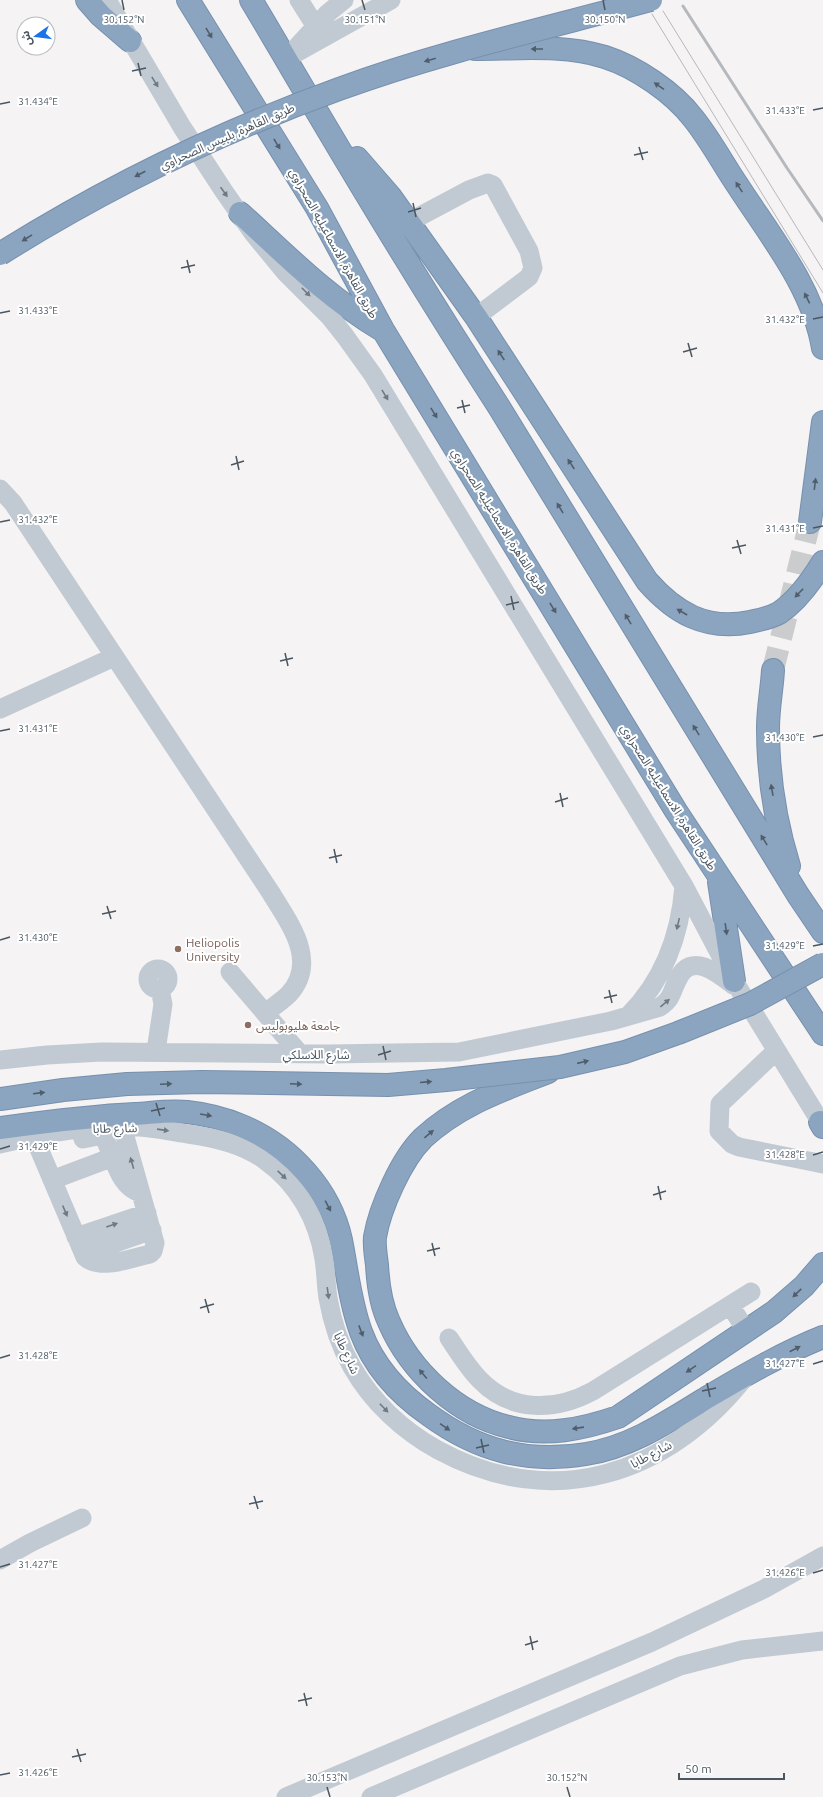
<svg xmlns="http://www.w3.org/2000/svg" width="823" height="1797" font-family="Ubuntu,'Noto Sans Arabic',sans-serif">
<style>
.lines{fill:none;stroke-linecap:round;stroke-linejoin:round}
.highway-tunnel{stroke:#caccce;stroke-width:22;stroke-dasharray:22 11;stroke-linecap:butt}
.highway-casing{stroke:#7690ad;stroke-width:24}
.minor{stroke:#c1cad2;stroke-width:19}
.highway{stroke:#8ba5c1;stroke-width:22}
.tram{stroke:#b5b8bd;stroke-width:1}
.rail{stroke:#b5b8bd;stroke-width:3}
.highway-bridge-casing{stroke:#7690ad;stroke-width:24;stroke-linecap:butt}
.highway-bridge{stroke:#8ba5c1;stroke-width:22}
.oneway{fill:#505e6b}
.oneway2{fill:#6e7983}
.ticks{fill:none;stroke:#4a5661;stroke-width:1.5}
.education-dot{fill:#8d6e63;stroke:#fff;stroke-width:1.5}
.labels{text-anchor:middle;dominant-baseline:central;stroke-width:4;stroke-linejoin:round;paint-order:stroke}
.street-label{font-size:12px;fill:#4a5661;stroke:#fff}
.education-label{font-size:12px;fill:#785e54;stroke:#fff;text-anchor:start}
.ticks-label{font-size:10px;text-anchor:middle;fill:#4a5661;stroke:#fff;stroke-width:4;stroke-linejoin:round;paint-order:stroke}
</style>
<rect width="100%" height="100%" fill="#f5f3f3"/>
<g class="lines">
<!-- highway-tunnel -->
<path class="highway-tunnel" d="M773,670l37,-148"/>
<defs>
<path id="highway" d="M87,0l14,16 29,25
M188,0l129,208 66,122 293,481 147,223
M251,0c23,38 45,77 68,115 58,98 118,196 180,292l299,488 25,37
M475,49c43,0 89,-5 130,8 31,10 68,35 88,61 17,21 30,46 45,68 33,51 75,102 85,162
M357,158l33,38 86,121 171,264c28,32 59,50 103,41 9,-2 20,-4 29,-9 18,-12 33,-33 44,-51
M240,213c47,43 87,84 142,117
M810,522l13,-100
M773,670c-1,19 -5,38 -5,58 0,46 7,93 21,138
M719,882l15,99
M548,1072c-45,18 -88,32 -125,66 -13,13 -22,29 -30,46 -8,17 -15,35 -18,53 -1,9 1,19 2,28 1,19 4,40 12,57 21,49 68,93 120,105 37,10 74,2 109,-10l156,-105 30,-26 19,-22
M0,1099l63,-9 64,-6
M820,1122l3,5
M0,1128c45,-6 90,-12 135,-14 17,-1 35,-4 52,-2 19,2 38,7 55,14 48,20 88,63 99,114 6,30 9,62 20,92 13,35 38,62 68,83 48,35 97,49 157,39 45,-7 83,-33 122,-57 37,-22 75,-44 115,-60"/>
</defs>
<!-- highway casing -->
<use href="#highway" class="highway-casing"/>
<!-- minor -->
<path class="minor" d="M107,0l75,127 41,63 30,43 32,39 45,45 15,19 28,39 311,511 50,95 89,145
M299,0l17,27
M297,47l31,-34 16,-13
M287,58l104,-58
M409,222l60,-32 19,-7 5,2 36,66 4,17 -4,9 -53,40
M0,489l13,14 258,390c18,30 48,68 18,101 -7,7 -16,13 -24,19
M0,709l114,-52
M148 979a10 10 0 1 1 20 0a10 10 0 1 1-20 0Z
M230,972l70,82
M628,1016c36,-36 52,-80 56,-130
M156,1051l7,-47 -3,-15
M776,1051l-56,53 -1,27 13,13 7,3 84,17
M0,1060l47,-5 55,-3 227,2 130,-2 152,-31 49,-14c13,-9 11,-15 18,-28 13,-28 40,-6 55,6
M34,1137l51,120c15,14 47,1 65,-3l3,-3 2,-8 -33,-117
M83,1139l15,-3 6,2c11,19 14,49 37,55
M0,1144c45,-10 94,-21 140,-17 16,1 32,5 48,7 27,4 55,10 78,27 32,23 52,59 58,98 2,13 2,26 4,39 4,23 12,48 24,69 20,35 51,64 86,83 114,62 229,26 307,-73
M52,1180l61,-23
M76,1237l71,-24
M84,1254l68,-24
M730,1305l17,27
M449,1338c10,15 19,30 31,42 32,33 76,31 113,11l158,-99
M0,1560l30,-17 52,-25
M286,1797l366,-155 112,-53 59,-33
M371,1797l309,-131 62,-16 81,-9"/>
<!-- highway -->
<use href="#highway" class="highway"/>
<!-- tram -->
<path class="tram" d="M663,11l160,259
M652,14l171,279"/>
<!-- rail -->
<path class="rail" d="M683,6l104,162 36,53"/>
<defs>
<path id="highway-bridge" d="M0,254c107,-67 220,-122 339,-165 101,-37 208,-61 312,-89
M127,1084l75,-2 186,3 58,-5 114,-13 65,-15 53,-19 72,-29 73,-40"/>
</defs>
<!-- highway-bridge casing -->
<use href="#highway-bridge" class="highway-bridge-casing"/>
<!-- highway-bridge -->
<use href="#highway-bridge" class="highway-bridge"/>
</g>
<!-- one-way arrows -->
<defs><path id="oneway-solid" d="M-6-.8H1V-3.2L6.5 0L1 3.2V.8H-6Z"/></defs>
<g class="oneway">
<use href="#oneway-solid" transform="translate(209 33) rotate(59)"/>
<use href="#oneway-solid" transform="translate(537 49) rotate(180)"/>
<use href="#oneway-solid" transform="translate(430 60) rotate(164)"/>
<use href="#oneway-solid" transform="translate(659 86) rotate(-146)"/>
<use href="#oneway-solid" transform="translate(277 144) rotate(58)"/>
<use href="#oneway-solid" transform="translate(140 174) rotate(153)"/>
<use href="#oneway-solid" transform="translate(739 187) rotate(-123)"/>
<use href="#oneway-solid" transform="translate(27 238) rotate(148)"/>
<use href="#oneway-solid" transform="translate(807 298) rotate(-116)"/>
<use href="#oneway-solid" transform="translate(501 355) rotate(-123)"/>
<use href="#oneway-solid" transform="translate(434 413) rotate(58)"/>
<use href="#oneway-solid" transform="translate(571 464) rotate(-123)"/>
<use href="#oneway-solid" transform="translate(815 484) rotate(-83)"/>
<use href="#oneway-solid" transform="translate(560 508) rotate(-121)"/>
<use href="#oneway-solid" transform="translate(799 593) rotate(134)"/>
<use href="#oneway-solid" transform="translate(553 608) rotate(58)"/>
<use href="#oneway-solid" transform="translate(682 612) rotate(-150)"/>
<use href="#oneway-solid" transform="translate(628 619) rotate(-121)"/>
<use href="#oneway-solid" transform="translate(696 730) rotate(-122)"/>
<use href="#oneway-solid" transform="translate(772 790) rotate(-100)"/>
<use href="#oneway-solid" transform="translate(764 840) rotate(-122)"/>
<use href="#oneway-solid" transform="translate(726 929) rotate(82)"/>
<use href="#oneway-solid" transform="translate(583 1062) rotate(-13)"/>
<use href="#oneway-solid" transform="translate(426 1082) rotate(-5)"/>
<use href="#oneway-solid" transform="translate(166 1084) rotate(-2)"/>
<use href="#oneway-solid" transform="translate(296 1084) rotate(2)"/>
<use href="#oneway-solid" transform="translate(39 1093) rotate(-7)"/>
<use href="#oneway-solid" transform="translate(206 1115) rotate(10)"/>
<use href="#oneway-solid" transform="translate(429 1134) rotate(-40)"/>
<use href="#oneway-solid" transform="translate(328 1206) rotate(62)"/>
<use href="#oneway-solid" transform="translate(797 1293) rotate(136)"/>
<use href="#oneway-solid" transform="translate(361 1331) rotate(69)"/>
<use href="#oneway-solid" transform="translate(795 1349) rotate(-27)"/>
<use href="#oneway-solid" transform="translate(691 1369) rotate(146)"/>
<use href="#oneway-solid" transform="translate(423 1374) rotate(-130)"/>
<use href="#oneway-solid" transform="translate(445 1427) rotate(35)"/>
<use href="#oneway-solid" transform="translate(578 1428) rotate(172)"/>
</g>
<g class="oneway2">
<use href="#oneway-solid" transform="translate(155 82) rotate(58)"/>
<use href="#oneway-solid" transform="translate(224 192) rotate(55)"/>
<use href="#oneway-solid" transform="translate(306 292) rotate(45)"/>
<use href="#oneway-solid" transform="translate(385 395) rotate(59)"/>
<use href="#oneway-solid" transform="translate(678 924) rotate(103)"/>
<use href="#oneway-solid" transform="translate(665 1003) rotate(-40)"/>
<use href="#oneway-solid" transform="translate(163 1130) rotate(8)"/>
<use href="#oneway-solid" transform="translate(132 1163) rotate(-106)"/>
<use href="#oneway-solid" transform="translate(282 1175) rotate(43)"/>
<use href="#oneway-solid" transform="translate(65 1211) rotate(67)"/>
<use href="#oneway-solid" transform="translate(112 1225) rotate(-19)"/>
<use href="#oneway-solid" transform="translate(328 1293) rotate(82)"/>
<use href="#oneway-solid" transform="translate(384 1408) rotate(46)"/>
</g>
<!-- ticks -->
<path class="ticks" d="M122,0l2,10M362,0l3,10M603,0l2,10M138,63l3,13M132,71l14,-3M0,104l10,-2M813,110l10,-2M639,147l4,13M634,155l14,-3M413,203l3,14M408,212l13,-4M187,260l3,13M181,268l14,-3M0,313l10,-2M813,319l10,-2M688,343l4,14M683,352l14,-4M462,400l3,13M457,408l13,-3M236,456l3,14M231,465l13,-4M0,522l10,-2M813,528l10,-2M737,540l4,14M732,548l14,-3M511,596l3,14M506,605l13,-3M285,653l3,13M280,661l13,-3M0,731l10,-2M813,737l10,-2M560,793l3,14M555,802l13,-4M334,849l3,14M329,858l13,-3M107,906l4,13M102,914l14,-3M0,940l10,-3M813,946l10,-2M609,990l3,13M604,998l13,-3M383,1046l3,14M378,1055l13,-4M156,1103l4,13M151,1111l14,-3M0,1149l10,-3M813,1155l10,-3M658,1186l3,14M653,1195l13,-4M432,1243l3,13M427,1251l13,-3M205,1299l4,14M200,1308l14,-4M0,1358l10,-3M813,1364l10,-3M707,1383l3,14M702,1391l14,-3M481,1439l3,14M476,1448l13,-3M254,1496l4,13M249,1504l14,-3M0,1567l10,-3M813,1573l10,-3M530,1636l3,14M525,1645l13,-4M304,1693l3,13M298,1701l14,-3M77,1749l4,13M72,1757l14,-3M0,1775l10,-2M327,1787l3,10M567,1787l3,10"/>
<!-- markers -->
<g class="education-dot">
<circle cx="178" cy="949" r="4"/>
<circle cx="248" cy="1025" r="4"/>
</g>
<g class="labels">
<!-- street labels -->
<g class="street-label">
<text transform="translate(227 136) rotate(-24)">طريق القاهرة, بلبيس الصحراوي</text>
<text transform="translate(334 243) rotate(61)">طريق القاهرة, الاسماعيليه الصحراوي</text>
<text transform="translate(500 521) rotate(58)">طريق القاهرة, الاسماعيليه الصحراوي</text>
<text transform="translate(669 797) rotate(58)">طريق القاهرة, الاسماعيليه الصحراوي</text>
<text x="316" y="1054">شارع اللاسلكي</text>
<text transform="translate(115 1128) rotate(-1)">شارع طابا</text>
<text transform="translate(347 1353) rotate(65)">شارع طابا</text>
<text transform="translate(651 1454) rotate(-28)">شارع طابا</text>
</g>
<!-- education labels -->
<g class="education-label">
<text x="186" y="942">Heliopolis<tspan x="186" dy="14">University</tspan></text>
<text x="256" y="1025">جامعة هليوبوليس</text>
</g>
</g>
<g class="ticks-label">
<text x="124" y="23">30.152°N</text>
<text x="365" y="23">30.151°N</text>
<text x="605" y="23">30.150°N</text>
<text x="38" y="105">31.434°E</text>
<text x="785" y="114">31.433°E</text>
<text x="38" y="314">31.433°E</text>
<text x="785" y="323">31.432°E</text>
<text x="38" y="523">31.432°E</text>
<text x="785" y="532">31.431°E</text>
<text x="38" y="732">31.431°E</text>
<text x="785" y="741">31.430°E</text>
<text x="38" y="941">31.430°E</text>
<text x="785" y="949">31.429°E</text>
<text x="38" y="1150">31.429°E</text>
<text x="785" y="1158">31.428°E</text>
<text x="38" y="1359">31.428°E</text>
<text x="785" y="1367">31.427°E</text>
<text x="38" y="1568">31.427°E</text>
<text x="785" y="1576">31.426°E</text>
<text x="38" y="1776">31.426°E</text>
<text x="327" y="1781">30.153°N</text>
<text x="567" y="1781">30.152°N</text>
</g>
<!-- north arrow -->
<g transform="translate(36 36) rotate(256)"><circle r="19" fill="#ffffff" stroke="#b7bbc0"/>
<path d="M0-3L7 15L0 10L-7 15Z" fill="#1a73e8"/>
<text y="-6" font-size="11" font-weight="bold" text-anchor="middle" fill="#4a5661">ش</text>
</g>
<!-- scale -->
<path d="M679 1773v6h105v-6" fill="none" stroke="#4a5661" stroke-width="2"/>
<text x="685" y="1773" font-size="12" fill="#4a5661" stroke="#ffffff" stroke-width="3" paint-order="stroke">50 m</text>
</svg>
